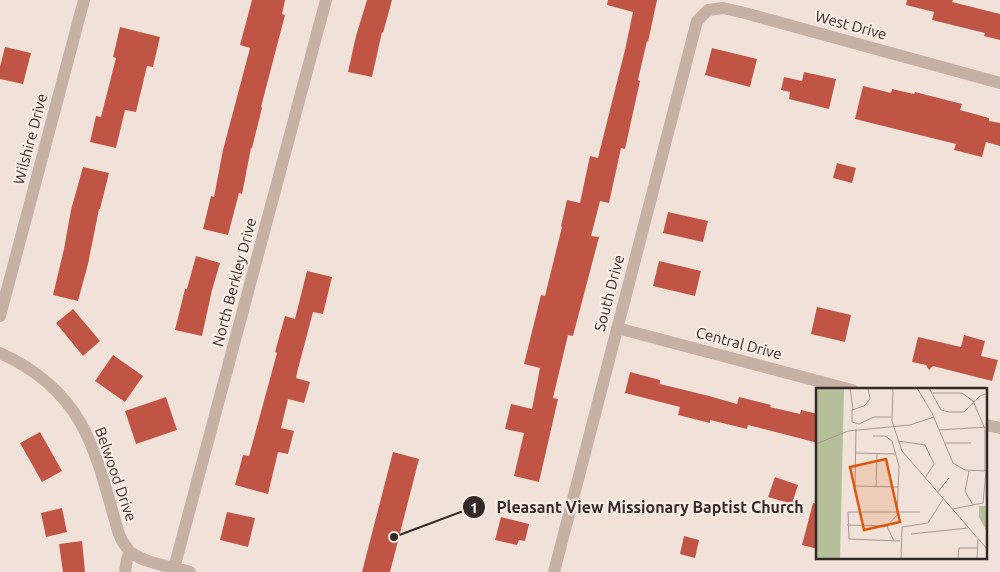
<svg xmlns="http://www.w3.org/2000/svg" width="1000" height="572" font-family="Ubuntu,sans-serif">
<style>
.building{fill:#c05546}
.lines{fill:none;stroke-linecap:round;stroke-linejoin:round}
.street{stroke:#c7b1a6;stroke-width:12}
.labels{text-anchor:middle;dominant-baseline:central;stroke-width:4.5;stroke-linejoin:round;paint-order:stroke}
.street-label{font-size:15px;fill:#332926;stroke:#f8ede5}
.inset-road{fill:none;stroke:#a49891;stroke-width:1}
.view{fill:#df570d;fill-opacity:0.15;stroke:#df570d;stroke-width:2.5}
.inset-edge{fill:none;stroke:#332926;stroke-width:2.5}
.leader{fill:none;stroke:#332926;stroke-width:2}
.callout-dot{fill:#332926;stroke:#f8ede5;stroke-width:2}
.mark-label{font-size:15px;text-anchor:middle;font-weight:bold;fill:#fff}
.callout-label{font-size:16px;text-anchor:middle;font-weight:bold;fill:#332926;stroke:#f8ede5;stroke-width:4.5;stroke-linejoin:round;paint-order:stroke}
</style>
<rect width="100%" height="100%" fill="#f0e2d9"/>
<!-- building -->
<path class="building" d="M252,0h33l-3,14 3,1 -24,92 1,1 -10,40h-1l-9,46 -3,-1 -11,42 -25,-6 8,-33 3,1 9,-47 27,-102 -10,-3z
M367,0h25l-9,33 -1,-1 -10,45 -24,-5 8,-36z
M608,0h49l-9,42 -1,-1 -9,39 2,1 -15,68 -4,-1 -12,55 -9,-2 -9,35 8,1 -26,99 -5,-1 -15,63 5,1 -19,83 -25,-6 10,-43 -19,-4 6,-25 21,5 8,-41 -16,-4 17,-69 4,1 17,-69 -1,-1 6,-26 13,3 10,-47 8,2 27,-108 8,-38 -26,-7z
M907,0h46l-1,2 48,12v26l-16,-4 1,-3 -53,-13 2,-8 -28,-7z
M120,27l40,10 -7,30 -6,-1 -11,46 -11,-2 -9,38 -26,-6 6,-26 5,1 15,-59 -3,-1z
M5,47l26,6 -8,31 -23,-5v-12z
M712,48l45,11 -7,28 -45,-12z
M804,72l32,7 -7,30 -40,-10 1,-7 -9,-2 3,-13 18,4z
M863,86l28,7 1,-4 22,5 1,-2 47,12 -2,6 29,8v3l11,2v23l-14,-4 -4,15 -28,-7 2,-6 -101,-25z
M837,163l19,5 -4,15 -19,-5z
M83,167l26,6 -9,36h-1l-11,55 -10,37 -25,-6 11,-46 7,-39z
M668,212l40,9 -5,21 -40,-9z
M196,256l24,7 -8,27 -10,46 -27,-6 10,-41h2z
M659,261l42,10 -6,25 -42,-10z
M307,271l25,6 -9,37 -10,-2 -15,57 -2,9 14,4 -6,21 -16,-4 -7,29 13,3 -6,23 -10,-2 -10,42 -33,-9 8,-30 6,1 28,-103 -2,-1 10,-36 10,3z
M817,307l34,8 -6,27 -34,-8z
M73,309l27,32 -17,15 -27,-33z
M964,335l21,6 -4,15 17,4 -6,21 -59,-15 -4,4 -3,-5 -14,-3 6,-25 43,10z
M113,355l30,21 -18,26 -30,-21z
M630,372l30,8v4l49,12 28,8 2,-7 32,8 -1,2 30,7 1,-4 17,4v29l-70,-18 -1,4 -37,-9v3l-32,-8 2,-8 -55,-14z
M166,397l11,33 -41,14 -11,-33z
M40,432l22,39 -20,11 -22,-39z
M393,452l26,7 -29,113h-28z
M775,477l23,8 -6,19 -24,-7z
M813,503l5,1v45l-16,-4z
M62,508l5,24 -21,5 -5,-24z
M227,512l28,6 -7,29 -28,-7z
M501,517l28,7 -4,17 -6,-1 -2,5 -22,-5z
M684,536l15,4 -4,18 -15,-4z
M82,541l3,31h-22l-4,-28z"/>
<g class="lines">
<!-- street -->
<path class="street" d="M0,316l84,-316
M617,328l235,62
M0,353c33,15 62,38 80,69 19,33 28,76 39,112l3,7 8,11 -3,7 -2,13
M986,425l14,3
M130,552c17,12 40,14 60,20
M173,572l153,-572
M554,572l143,-551 11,-11 15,-2 22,5 255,70"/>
</g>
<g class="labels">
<!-- street labels -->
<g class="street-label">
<text transform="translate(851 25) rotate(15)">West Drive</text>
<text transform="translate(30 139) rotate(-75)">Wilshire Drive</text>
<text transform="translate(234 282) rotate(-75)">North Berkley Drive</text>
<text transform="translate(609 293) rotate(-75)">South Drive</text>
<text transform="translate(739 343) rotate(15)">Central Drive</text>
<text transform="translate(116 474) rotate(71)">Belwood Drive</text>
</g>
</g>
<!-- overview -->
<g transform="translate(816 388)">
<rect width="171" height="171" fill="#f0e2d9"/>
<path d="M0,0h28l-4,171h-24zM163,118h8v26l-8,-15z" fill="#b6be9a"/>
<path class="inset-road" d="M34,0l3,21M52,0l2,11 -6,7 -12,4v12l7,2 15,-7h17M77,0l-1,33 10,30 86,99M101,0l15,25 21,50 12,7 23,1M113,0l12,22 8,2h15l16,-16 8,-3M117,5h29l11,8 12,28v42M40,41l-1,57 43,1M123,42l49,-3M57,48h12l7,5M76,53l7,25 -2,48M82,53l27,4 9,19 -9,14M128,55h27M0,56l32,-13 62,-6 24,-8M40,65l40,1M153,83l-4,20 8,14M60,99l1,-33M121,105l12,-15M136,121l31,-6 3,-32M31,137l40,1M95,146l57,-6M78,153l-7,-15 11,-12M84,153l-51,-2 -1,-27h72M85,171l1,-32 26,-4 15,-24M142,171l1,-11h18M161,171l1,-20"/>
<path class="view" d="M70,71l14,63 -36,8 -14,-63z"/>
<rect width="171" height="171" class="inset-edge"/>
</g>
<!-- callouts -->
<path class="leader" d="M394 537L474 507"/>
<g class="callout-dot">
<circle cx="394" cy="537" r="5"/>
<circle cx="474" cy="507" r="12"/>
</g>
<g class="mark-label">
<text x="474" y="513">1</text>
</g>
<g class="callout-label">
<text x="650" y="513">Pleasant View Missionary Baptist Church</text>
</g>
</svg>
